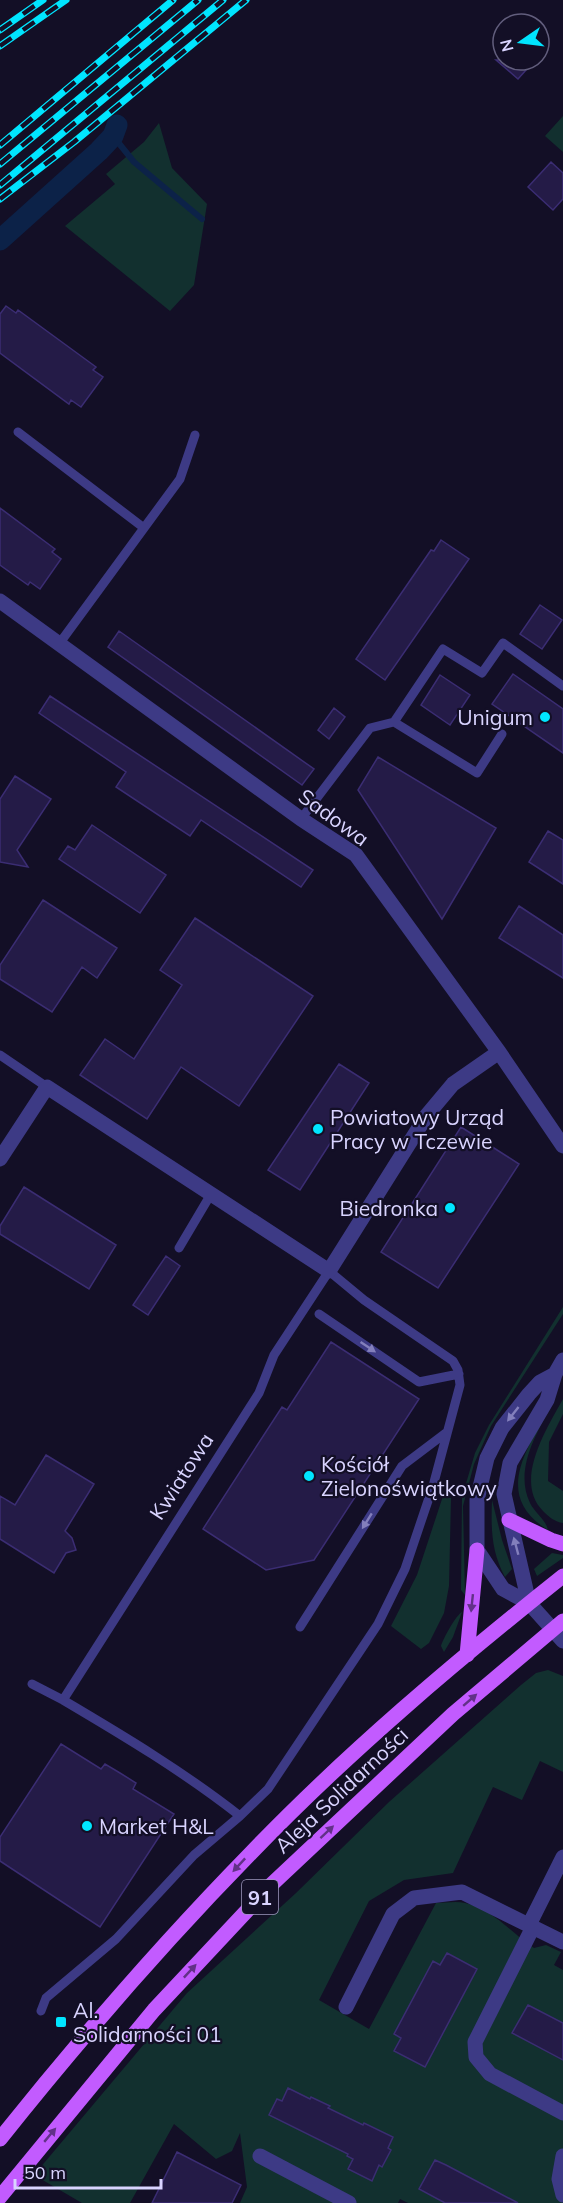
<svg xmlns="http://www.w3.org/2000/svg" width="563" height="2203" font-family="Mulish,sans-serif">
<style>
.green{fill:#12302f}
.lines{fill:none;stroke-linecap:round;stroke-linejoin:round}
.stream{stroke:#0c2248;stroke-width:6}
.canal{stroke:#0c2248;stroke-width:21}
.building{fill:#241b47;stroke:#3b2d73;stroke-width:1.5}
.service{stroke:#3d3a85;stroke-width:9}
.minor{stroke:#3d3a85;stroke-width:15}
.tertiary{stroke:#3d3a85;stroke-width:15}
.primary{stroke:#c25bff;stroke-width:15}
.rail-casing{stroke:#00e5ff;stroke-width:7}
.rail{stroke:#130f26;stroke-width:4.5;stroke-dasharray:14;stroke-linecap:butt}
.oneway{fill:#837fbc}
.oneway2{fill:#623188}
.poi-dot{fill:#00e5ff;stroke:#130f26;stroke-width:2}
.labels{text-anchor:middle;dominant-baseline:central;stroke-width:4.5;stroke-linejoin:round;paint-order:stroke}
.shield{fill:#130f26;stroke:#9e99be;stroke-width:1.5}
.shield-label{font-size:20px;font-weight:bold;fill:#d9d4ff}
.poi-label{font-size:21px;fill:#d9d4ff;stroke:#130f26;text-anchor:start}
.street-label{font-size:21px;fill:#d9d4ff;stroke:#130f26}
</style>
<rect width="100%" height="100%" fill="#130f26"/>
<!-- green -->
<path class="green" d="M563,116v36l-18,-16z
M159,123l13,45 35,36 -13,81 -24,26 -105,-85 50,-42 -9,-10 38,-32z
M563,1307v7l-72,112 -17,38 -11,42 2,89 -4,-5 1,-93 13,-44 14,-28z
M563,1399v15l-14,28 -1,39 15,10v32c-8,-1 -14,-6 -20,-12 -30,-30 4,-83 20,-112z
M548,1411c-14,28 -33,60 -18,92 5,10 16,17 18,27 -54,-33 -23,-78 0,-119z
M443,1496l8,2 -2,88 -5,27 -15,30 -8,6 -30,-23 26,-51z
M492,1500l10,40 10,29 -7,8c-14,-26 -14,-49 -13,-77z
M552,1553l11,2v3l-26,18 -3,-7z
M462,1612l-9,25 -9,15 -3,-6c2,-7 15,-31 21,-34z
M548,1670l15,6v96l-23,-11 -18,39 -29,-13 -40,86 -49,7 -35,21 -50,99 50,29 67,-126c9,0 20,-2 29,0 28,6 46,30 69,45l12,-3 15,7 -7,13 9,5v233h-155l-8,-4 -2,4h-158l7,-16 -7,-54 -8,18 -16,8 -42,-35 -44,79h-48l-48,-28 153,-182 109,-100 93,-91 132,-117 15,-12z"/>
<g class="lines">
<!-- stream -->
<path class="stream" d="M113,136l21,26 68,57"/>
<!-- canal -->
<path class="canal" d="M0,240l99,-89 14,-15 4,-11"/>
</g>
<!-- building -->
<path class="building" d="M496,60h39l-17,19z
M551,162l12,11v26l-10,11 -25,-23z
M6,306l10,7 2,-3 78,57 -3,3 10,7 -22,30 -10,-7 -2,4 -69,-51v-39z
M0,508l55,41 -3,3 9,7 -21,30 -10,-7 -2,3 -28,-20z
M441,540l28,19 -84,121 -29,-21 75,-109 3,1z
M540,605l22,15 -20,29 -22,-15z
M119,631l195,138 -12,16 -194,-138z
M513,674l50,35v44l-71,-49z
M440,675l30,20 -20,30 -29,-20z
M50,696l263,174 -12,17 -100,-67 -11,16 -74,-49 10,-15 -87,-59z
M334,708l11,9 -16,22 -11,-9z
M378,757l118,71 -54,91 -84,-129z
M15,776l36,23 -34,51 11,17 -28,-5v-63z
M92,825l74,50 -26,38 -81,-54 9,-13 7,4z
M548,831l15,9v44l-34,-22z
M43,900l74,48 -20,30 -15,-11 -30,45 -52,-33v-14z
M519,906l44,29v43l-64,-40z
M195,918l118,78 -74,110 -58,-39 -34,52 -67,-44 25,-36 29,20 48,-74 -22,-15z
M339,1064l30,19 -69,107 -32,-20z
M461,1127l58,37 -81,124 -57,-36z
M24,1187l92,58 -27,44 -89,-55v-8z
M166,1256l14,10 -32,49 -15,-10z
M331,1342l88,57 -105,161 -48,10 -63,-41 79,-122 5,3z
M46,1455l48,29 -29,47 7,7 4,12 -10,3 -12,20 -54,-34v-43l15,9z
M61,1744l40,25 4,-5 15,9 16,10 -3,6 41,25 -74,113 -100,-66v-24z
M447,1953l30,16 -52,98 -31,-16 7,-13 -7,-4 39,-73 7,4z
M528,2005l35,18v37l-51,-27z
M288,2088l22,11 1,-2 19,9 -2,2 35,17 1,-2 29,14 -5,11 3,2 -9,17 -3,-2 -7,16 -24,-12 5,-10 -6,-3 1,-2 -79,-39 8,-16 5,2z
M177,2152l64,33 -9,18h-80z
M435,2160l11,5 72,38h-73l-26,-14z"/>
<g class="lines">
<!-- service -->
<path class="service" d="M18,432l126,96 -85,116
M144,528l36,-49 15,-44
M394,722l49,-73 39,24 21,-30 60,43
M301,819l69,-91 24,-6 83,51 25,-39
M0,1055l47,32
M179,1248l32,-54
M319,1314l100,68 40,-8
M300,1627l102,-161 45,-34
M32,1684l31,16 196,-307 15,-38 55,-84 35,29 89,61 5,9 2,15 -27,101 -28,83 -27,55 -110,165 -28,27 -46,39 -78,84 -70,59 -5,13
M63,1700c61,36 121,72 177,116"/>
<!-- minor -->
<path class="minor" d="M0,601l301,218 55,36 143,197 64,94
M0,1159l47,-72 282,184 98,-156 26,-31 46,-32
M529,1925l34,-68
M533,1927l-58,115 1,15 14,17 73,39
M346,2007l47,-93 21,-16 48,-6 101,50
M260,2156l89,47
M563,2156l-4,23 4,16"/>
<!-- tertiary -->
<path class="tertiary" d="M555,1374l-15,8 -11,12 -27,34 -15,30 -10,42v50l26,39 26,14 34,38
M529,1603l-25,-109 6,-31 37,-63 8,-26 8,-14"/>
<!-- primary -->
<path class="primary" d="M509,1520l42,20 12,4
M467,1655l10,-105
M0,2139c79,-99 162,-195 251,-286 96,-100 204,-191 312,-277
M0,2197l154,-187 117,-125 182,-171 110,-93"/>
<defs>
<path id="rail" d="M0,30l43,-30
M0,46l66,-46
M0,145l173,-145
M0,164l198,-164
M0,185l223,-185
M0,199l74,-57 172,-142"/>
</defs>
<!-- rail casing -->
<use href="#rail" class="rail-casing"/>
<!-- rail -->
<use href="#rail" class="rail"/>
</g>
<!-- one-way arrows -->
<defs><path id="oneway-solid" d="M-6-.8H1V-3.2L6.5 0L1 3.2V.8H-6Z" transform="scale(1.5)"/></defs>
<g class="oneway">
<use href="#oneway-solid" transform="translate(368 1347) rotate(34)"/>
<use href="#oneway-solid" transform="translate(513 1414) rotate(128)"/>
<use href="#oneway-solid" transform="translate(367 1521) rotate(122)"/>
<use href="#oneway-solid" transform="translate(516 1546) rotate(-105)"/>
</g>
<g class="oneway2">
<use href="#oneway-solid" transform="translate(472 1603) rotate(96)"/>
<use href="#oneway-solid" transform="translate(470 1700) rotate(-41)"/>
<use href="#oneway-solid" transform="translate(327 1832) rotate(-43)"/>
<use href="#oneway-solid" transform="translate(239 1865) rotate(133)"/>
<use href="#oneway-solid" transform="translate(190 1971) rotate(-47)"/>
<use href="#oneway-solid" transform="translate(50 2135) rotate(-50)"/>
</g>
<!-- markers -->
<g class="poi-dot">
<circle cx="545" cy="717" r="6"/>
<circle cx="318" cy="1129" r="6"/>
<circle cx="450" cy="1208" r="6"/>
<circle cx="309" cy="1476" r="6"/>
<circle cx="87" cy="1826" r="6"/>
<rect x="55" y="2016" width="12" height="12" rx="3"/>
</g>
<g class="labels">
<!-- shield labels -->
<rect class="shield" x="242" y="1880" width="36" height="34" rx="4.5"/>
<g class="shield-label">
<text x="260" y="1897">91</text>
</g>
<!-- poi labels -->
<g class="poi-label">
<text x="533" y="717" text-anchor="end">Unigum</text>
<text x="330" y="1117">Powiatowy Urząd<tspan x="330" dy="24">Pracy w Tczewie</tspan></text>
<text x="438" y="1208" text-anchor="end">Biedronka</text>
<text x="321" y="1464">Kościół<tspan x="321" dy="24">Zielonoświątkowy</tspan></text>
<text x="99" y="1826">Market H&amp;L</text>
<text x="73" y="2010">Al.<tspan x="73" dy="24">Solidarności 01</tspan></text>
</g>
<!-- street labels -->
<g class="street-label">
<text transform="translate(334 817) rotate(36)">Sadowa</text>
<text transform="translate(181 1476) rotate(-57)">Kwiatowa</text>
<text transform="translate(341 1790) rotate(-43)">Aleja Solidarności</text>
</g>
</g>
<!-- north arrow -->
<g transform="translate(521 42) rotate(256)"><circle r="28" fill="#130f26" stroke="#625e7d" stroke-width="1.5"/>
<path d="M0-4.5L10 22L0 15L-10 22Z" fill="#00e5ff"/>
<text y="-9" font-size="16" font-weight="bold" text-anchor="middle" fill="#d9d4ff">N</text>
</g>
<!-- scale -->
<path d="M15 2179v9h146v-9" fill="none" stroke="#d9d4ff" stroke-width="3"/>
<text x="24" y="2179" font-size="18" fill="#d9d4ff" stroke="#130f26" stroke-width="4.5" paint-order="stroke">50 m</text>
</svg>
